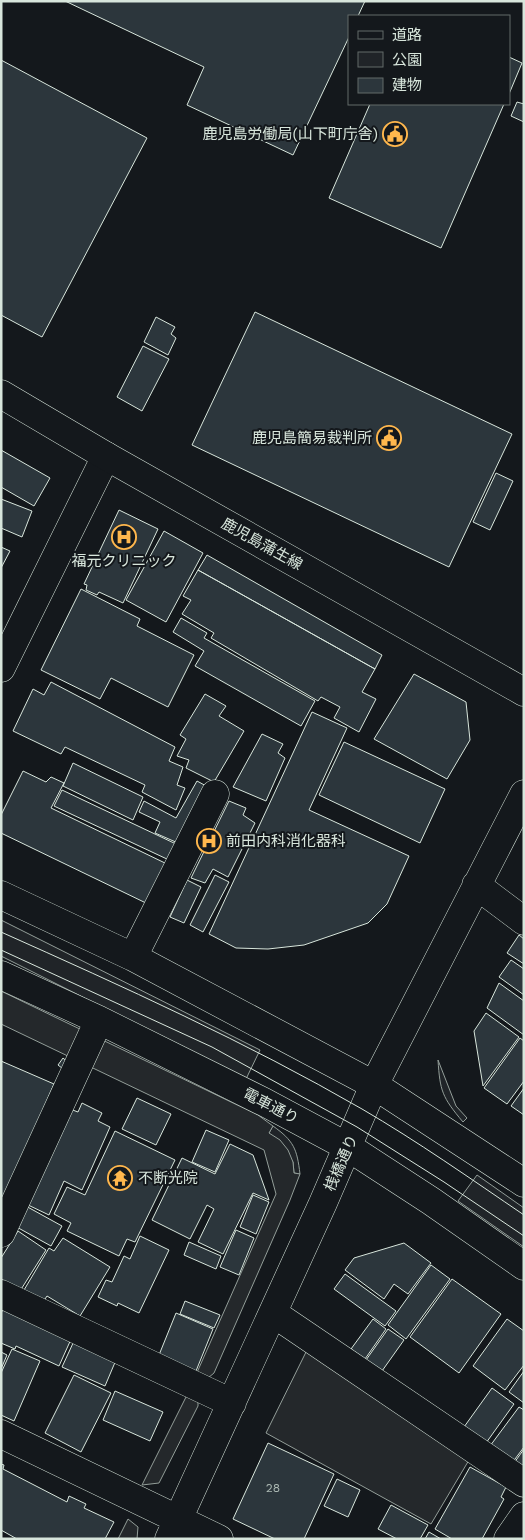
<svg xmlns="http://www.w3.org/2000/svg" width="525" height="1540" font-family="'Work Sans','Noto Sans JP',sans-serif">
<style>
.green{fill:#202428;stroke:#939e99}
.parking{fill:#24282b;stroke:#939e99}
.building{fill:#2c363c;stroke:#d8e6dc}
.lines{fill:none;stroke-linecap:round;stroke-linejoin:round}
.minor-casing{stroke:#d8e6dc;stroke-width:29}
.major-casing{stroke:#d8e6dc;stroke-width:29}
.minor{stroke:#14181c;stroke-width:28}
.major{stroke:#14181c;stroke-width:28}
.tram{stroke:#d8e6dc;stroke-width:1}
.labels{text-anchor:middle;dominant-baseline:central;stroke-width:4;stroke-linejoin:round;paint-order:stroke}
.number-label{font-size:12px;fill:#adbab4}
.poi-label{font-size:15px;fill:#d8e6dc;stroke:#14181c;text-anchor:end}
.street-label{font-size:15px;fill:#d8e6dc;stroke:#14181c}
</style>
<rect width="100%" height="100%" fill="#14181c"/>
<!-- green -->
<path class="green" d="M1,920l259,130 -14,29 -245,-123z
M438,1060l18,46 11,12 -4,4c-21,-25 -23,-31 -25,-62z
M273,1126c21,15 24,23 27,48l-6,-1 -1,-11 -24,-29z
M477,1175l47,33v39l-66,-46z"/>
<!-- parking -->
<path class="parking" d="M1,991l257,124 15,11 -4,7 11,7 8,10 5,12 1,11 6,1 -10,26 -76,173 -6,5 -13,-1 81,-183 -12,-44 -263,-126z
M308,1348l161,112 -38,64 -165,-91z
M189,1391l9,9v6l-39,77 -17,2z
M128,1519l10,8 -1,12h-19z"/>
<!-- building -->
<path class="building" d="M65,1h300l-7,15h-9v21l-56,118 -106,-50 17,-38z
M509,57l13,6 -13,31z
M1,60l146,78 -105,199 -41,-22z
M517,102l7,2v18l-13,-6z
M370,104h134l-63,144 -112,-50z
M255,312l257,122 -63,133 -257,-122z
M156,317l19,10 -4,7 5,4 -8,17 -24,-13z
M143,346l26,13 -27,52 -25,-14z
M1,450l49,28 -16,28 -33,-19z
M496,473l17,8 -23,49 -17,-8z
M1,499l31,12 -10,26 -21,-9z
M119,510l39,19 -35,74 -24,-11 -2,3 -11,-5 1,-5 -3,-1z
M164,531l39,22 -37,69 -40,-22z
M1,547l9,4 -9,17z
M207,555l175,100 -7,14 -177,-99z
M198,570l177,99 -13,23 14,7 -17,33 -25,-14 6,-11 -19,-10 -3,4 -107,-63 3,-5 -32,-19 9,-14 -8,-4z
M81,589l59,30 -3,7 57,29 -26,52 -57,-29 -11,21 -59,-29z
M181,618l26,15 -3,5 111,63 -14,25 -106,-60 9,-15 -31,-19z
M414,674l52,28 4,38 -23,39 -73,-40z
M51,682l124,65 -6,14 14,6 -6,18 8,3 -9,22 -34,-18 3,-7 -80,-38 -4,7 -48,-23 20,-42 11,6z
M205,694l21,12 -7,10 25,15 -30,51 -28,-14 3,-8 -12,-4 9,-17 -6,-4z
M312,712l35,16 -38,82 100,46 -22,48 -19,19 -64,22 -36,4 -32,-1 -27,-14z
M262,734l21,10 -5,9 7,5 -19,43 -33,-14z
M344,742l101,47 -25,54 -101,-48z
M73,763l70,34 -10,23 -70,-34z
M23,771l23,11 5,-5 13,6 -13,25 116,56 -19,40 -147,-71v-18z
M197,781l11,6 -30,56 -23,-10 5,-11 -21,-10 5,-11 32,17z
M62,790l114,54 -7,16 -115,-54z
M229,801l17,7 -3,7 12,8 -27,54 -15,-8 -8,14 -14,-5z
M215,875l14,7 -26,50 -13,-7z
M187,880l14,7 -17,36 -14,-6z
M519,935l5,4v25l-17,-11z
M511,960l13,9v26l-25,-18z
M499,983l25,18v34l-37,-27z
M486,1013l33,24 -36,49 -9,-55z
M520,1038l4,3v40l-17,23 -23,-16z
M63,1058l8,7 -4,7 -9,-7z
M1,1061l53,23 -53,123z
M524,1088v27l-13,-9z
M137,1098l34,16 -15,31 -34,-16z
M82,1103l20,10 -4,8 12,6 -28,63 -18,-9 -15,34 -23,-11 44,-95 8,3z
M206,1130l23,10 -14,32 -23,-10z
M115,1131l60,29 -40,82 -8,-3 -8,17 -52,-25 4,-8 -17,-9 13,-27 18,8z
M230,1144l23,11 16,45 -16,-7 -30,61 -25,-12 16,-33 -7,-4 -17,34 -38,-19 30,-62 33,16z
M253,1195l16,7 -13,32 -16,-7z
M24,1205l38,21 -11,20 -38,-21z
M236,1230l18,8 -15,37 -19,-8z
M18,1231l28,19 -26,41 -19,-12v-21z
M140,1236l29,14 -30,63 -21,-10 -1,3 -19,-9 8,-17 6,2 12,-26 6,3z
M63,1238l47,29 -30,49 -33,-20 -4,6 -19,-12 25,-42 5,3z
M189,1242l32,14 -5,13 -32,-14z
M404,1243l27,20 -23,31 -14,-10 -10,15 -39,-29 9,-12z
M431,1265l19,14 -44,60 -18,-14z
M345,1274l51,37 -11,15 -51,-37z
M452,1279l49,35 -42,59 -49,-36z
M185,1301l35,14 -6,13 -34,-14z
M5,1306l67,31 -13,29 -43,-20 -1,3 -14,-6v-30z
M176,1313l37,16 -17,42 -37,-16z
M373,1319l13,10 -21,30 -14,-10z
M507,1319l17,12v34l-19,25 -32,-24z
M388,1329l16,11 -22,31 -16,-11z
M74,1341l42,19 -11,26 -43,-19z
M12,1349l28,12 -26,60 -13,-6v-42z
M1,1352l6,3 -6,14z
M524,1371v32l-15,-11z
M74,1375l37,18 -30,59 -36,-19z
M492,1388l22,16 -28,39 -22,-16z
M115,1391l48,21 -13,29 -47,-21z
M519,1407l5,3v37l-12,16 -22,-17z
M268,1443l66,31 -30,65h-29l-42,-20z
M524,1449v22l-10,-8z
M1,1464l3,1 -1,4 64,33 2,-6 17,8 -2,4 30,14 -9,17h-88l-16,-9z
M470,1467l36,20 -5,10 3,2 -22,40h-30l-17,-10z
M337,1479l23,11 -12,27 -24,-11z
M391,1505l37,20 -8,14h-23l-19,-10z
M429,1532l12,7h-16z"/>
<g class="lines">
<defs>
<path id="minor" d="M1,668l105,-212
M476,885l48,36
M1,895l132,62 241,128 150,98
M133,957l82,-163
M1,975l98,45 165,82 84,45 83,54 93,65
M1,1233l98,-213
M1,1294l231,109
M273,1313l251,170
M1,1434l218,105
M169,1539l154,-336 51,-118 150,-291
M508,1539l16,-23"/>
<path id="major" d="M1,394l105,62 418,236"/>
</defs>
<!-- minor casing -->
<use href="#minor" class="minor-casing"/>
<!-- major casing -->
<use href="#major" class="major-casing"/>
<!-- minor -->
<use href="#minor" class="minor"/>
<!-- major -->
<use href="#major" class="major"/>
<!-- tram -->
<path class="tram" d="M1,932c123,55 245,110 361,177 55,32 109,70 162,106
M1,950l211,97 145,80 87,55 80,54"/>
</g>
<!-- icons -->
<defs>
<symbol id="civic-ring" viewBox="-11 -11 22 22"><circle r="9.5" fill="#14181c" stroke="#ffb74d" stroke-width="1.5"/><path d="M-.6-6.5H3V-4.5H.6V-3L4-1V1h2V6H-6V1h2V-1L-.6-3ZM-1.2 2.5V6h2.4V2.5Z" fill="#ffb74d"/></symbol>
<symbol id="hospital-ring" viewBox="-11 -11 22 22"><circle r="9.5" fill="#14181c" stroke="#ffb74d" stroke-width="1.5"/><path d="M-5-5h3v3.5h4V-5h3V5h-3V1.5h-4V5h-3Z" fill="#ffb74d"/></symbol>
<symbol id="temple-ring" viewBox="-11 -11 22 22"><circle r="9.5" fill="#14181c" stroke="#ffb74d" stroke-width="1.5"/><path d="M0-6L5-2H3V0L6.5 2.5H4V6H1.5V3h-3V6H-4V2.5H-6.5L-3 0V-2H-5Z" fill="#ffb74d"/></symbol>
</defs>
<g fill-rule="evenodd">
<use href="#civic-ring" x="381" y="120" width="28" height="28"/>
<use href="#civic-ring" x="375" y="424" width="28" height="28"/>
<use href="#hospital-ring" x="110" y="523" width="28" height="28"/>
<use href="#hospital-ring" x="195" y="827" width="28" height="28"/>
<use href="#temple-ring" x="106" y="1164" width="28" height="28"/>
</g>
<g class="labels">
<!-- number labels -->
<g class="number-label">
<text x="273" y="1488">28</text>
</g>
<!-- poi labels -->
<g class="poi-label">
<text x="378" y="134">鹿児島労働局(山下町庁舎)</text>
<text x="372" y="438">鹿児島簡易裁判所</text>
<text x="124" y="561" text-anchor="middle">福元クリニック</text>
<text x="226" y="841" text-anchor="start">前田内科消化器科</text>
<text x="138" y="1178" text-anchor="start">不断光院</text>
</g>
<!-- street labels -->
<g class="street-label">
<text transform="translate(262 544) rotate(29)">鹿児島蒲生線</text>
<text transform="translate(271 1106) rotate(27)">電車通り</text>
<text transform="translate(341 1163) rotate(-66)">桟橋通り</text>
</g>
</g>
<!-- border -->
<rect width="525" height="1540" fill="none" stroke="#d8e6dc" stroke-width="5"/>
<!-- legend -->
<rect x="348" y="15" width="162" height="90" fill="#14181c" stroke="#626a69"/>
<rect x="358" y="31" width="25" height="8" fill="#14181c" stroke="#626a69"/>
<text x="392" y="40" font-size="15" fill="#d8e6dc">道路</text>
<rect x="358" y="52" width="25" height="15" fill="#202428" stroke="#626a69"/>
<text x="392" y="65" font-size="15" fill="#d8e6dc">公園</text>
<rect x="358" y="78" width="25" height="15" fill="#2c363c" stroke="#626a69"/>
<text x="392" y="90" font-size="15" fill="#d8e6dc">建物</text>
</svg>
